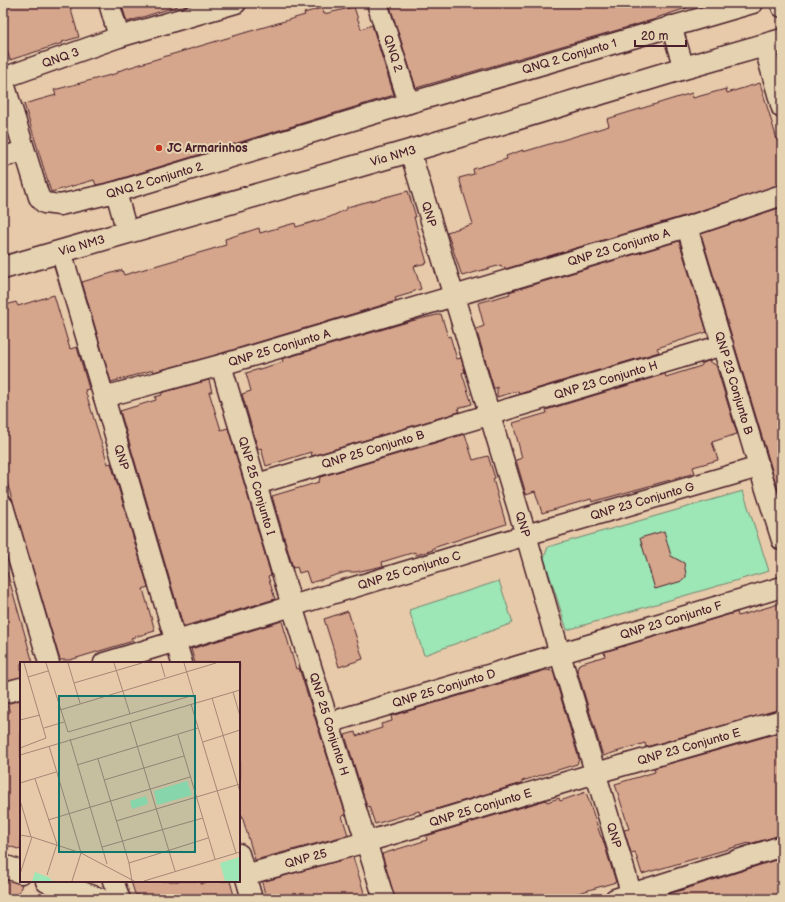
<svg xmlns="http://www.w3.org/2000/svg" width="785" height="902" font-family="'Balsamiq Sans',sans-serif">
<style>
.green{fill:#9de6b5;stroke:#748270}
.building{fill:#d5a58c;stroke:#4a1f2b}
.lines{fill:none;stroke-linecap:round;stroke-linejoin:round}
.minor-casing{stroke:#4a1f2b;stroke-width:23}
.tertiary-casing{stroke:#4a1f2b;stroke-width:25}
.secondary-casing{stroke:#4a1f2b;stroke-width:25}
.minor{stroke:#e5d2b0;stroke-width:20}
.tertiary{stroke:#e5d2b0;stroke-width:22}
.secondary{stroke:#e5d2b0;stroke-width:22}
.poi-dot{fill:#c8321e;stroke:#e5d2b0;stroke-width:1.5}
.labels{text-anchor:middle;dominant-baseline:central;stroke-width:4;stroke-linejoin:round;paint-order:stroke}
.street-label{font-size:12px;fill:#4a1f2b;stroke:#e5d2b0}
.poi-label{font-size:12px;font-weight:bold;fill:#4a1f2b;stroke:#e5d2b0;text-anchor:start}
.inset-road{fill:none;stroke:#a88677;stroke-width:1}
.view{fill:#0f766e;fill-opacity:0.15;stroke:#0f766e;stroke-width:2}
.inset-edge{fill:none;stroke:#4a1f2b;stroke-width:2}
</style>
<rect width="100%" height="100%" fill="#e6caa9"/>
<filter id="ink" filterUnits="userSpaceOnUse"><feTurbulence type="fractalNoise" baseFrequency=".025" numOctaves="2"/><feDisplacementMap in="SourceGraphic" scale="8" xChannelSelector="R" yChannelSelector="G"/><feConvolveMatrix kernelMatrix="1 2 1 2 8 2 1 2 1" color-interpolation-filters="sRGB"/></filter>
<g filter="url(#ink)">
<!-- green -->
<path class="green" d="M743,491l26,80 -202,59 -23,-72 4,-11z
M499,581l14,42 -89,32 -15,-45z"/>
<!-- building -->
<path class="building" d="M3,3h66l10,34 -17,5 1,1 -53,17 -7,-22z
M121,3h56l1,3 -51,16z
M389,3h304v3l-37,12v1l-240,69z
M354,7l7,22 11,-4 22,70 -284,87 -14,3 -2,-5 -43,12 -27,-88 32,-9 -2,-5 64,-17v-2l45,-14 125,-37 17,-5 -1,-2 18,-5 2,6z
M760,83l22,73v28l-98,32 -179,53v-2l-3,1 -1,-3 -39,11 -15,-44 26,-8 -14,-46 15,-4 -1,-5 34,-10 -1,-3 17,-6v2l86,-26 -2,-7 85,-26 1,5 33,-9 1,4z
M408,191l8,26h-2l13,46 -13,3 7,23 -9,3v1l-17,5 1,3 -184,55 -59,16v-2l-42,12 -29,-100 40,-12 2,5 102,-30 -1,-6 34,-11 1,5 35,-10 1,4 34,-10 17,-8v-2z
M782,207v293h-1l-80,-266z
M679,241l28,91 -50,16 2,4 -140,42 -1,-3 -21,6v-10l-3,2 -18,-60 8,-3 -6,-23 32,-9 -1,-2z
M54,295l16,54 7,-2 12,42 -4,1 23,74 3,-1 37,124 -5,2 12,42 -24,7 2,3 -63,19h-10l-57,-191v-163l13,-4 2,4z
M441,314l7,23 2,-1 7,23 4,-1 4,14 -3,1 10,31 -14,4 1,4 -147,44 -1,-4 -45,14 -5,-18 -3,1 -16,-55 9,-3 -5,-18 37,-11 -1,-3 129,-38z
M708,361l8,4 21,69 -25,8 6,18 -25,7 2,6 -103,29 -1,-3 -49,14 -7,-22 -9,3 -10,-34 6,-2 -9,-35 34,-10 -1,-3 119,-36 1,3 35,-11 2,-3z
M209,380l3,12h-3l12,38 7,-2 43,147 -3,1 7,23 -90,27 -2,-1 -63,-214 36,-11 -1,-3 7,-2 -1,-2z
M465,434l8,26 15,-4 7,22 -2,1 13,45 -73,24v2l-17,5 -1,-3 -33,10 1,4 -27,6h-10l-36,11 -4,-12 -7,2 -2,-6 -4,1 -21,-72 47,-14 1,-5z
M664,531l7,25 13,7 2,11v3l-4,4 -27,8 -15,-51z
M3,572h4l26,91h-12v14l-18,4z
M782,603v106l-136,38 -1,-4 -42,13 -26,-86 2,-6 26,-8 -1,-4 133,-40 1,4z
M348,611l15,48 -24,8 -15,-48z
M282,621l14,48 3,-1 47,147 -4,1 6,19 -93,25 -13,-44h-3v-153h-44l-4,-14z
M546,670l7,1 26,88 -2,5 -55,17v2l-102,31 -1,-3 -44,13 -6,-18 -2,1 -22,-72 10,-3 1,4 26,-8 -1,-4 11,-3 -1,-5z
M21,700v150l-18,-6v-129l7,-3 -4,-8z
M782,732v103l-33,9v-1l-107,31 -7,-22 -4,1 -7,-23 5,-1 -14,-45 40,-12 -1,-4z
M586,792l15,45h1l14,45 -41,12 1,5h-181l-13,-45 45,-14 -1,-4 120,-36 1,2 12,-4 1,3z
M353,857l13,42h-100l-4,-17z
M782,858v41h-122v-2z
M3,879l19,5 -5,15h-14z
M131,881h69l1,3 9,-3h20l5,18h-86l-14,-5z"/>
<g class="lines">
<defs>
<g id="minor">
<path d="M109,3l10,34"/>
<path id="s1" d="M377,3l32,100"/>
<path d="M781,3l1,4"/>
<path d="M671,26l13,42"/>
<path d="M764,45l18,63"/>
<path id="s2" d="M3,78l116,-41 117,-34"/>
<path id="s3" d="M3,80l36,117 5,6 16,2 56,-13 293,-89 344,-100"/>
<path id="s4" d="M410,151l116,384 34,119 73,245"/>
<path d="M3,157l21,-6"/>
<path d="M116,192l11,40"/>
<path id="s5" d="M687,227l72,240 23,73"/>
<path id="s6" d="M61,251l121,412"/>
<path id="s7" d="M221,365l71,241 92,293"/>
<path id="s8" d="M104,397l117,-32 466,-138 95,-32"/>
<path id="s9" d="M257,484l466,-139"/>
<path d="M3,506l46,157"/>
<path id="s10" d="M104,663l422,-128 233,-68"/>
<path d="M3,693l18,-5"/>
<path id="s11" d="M328,723l454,-136"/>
<path d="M239,854l13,45"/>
<path id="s12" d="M245,875l121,-33 230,-69 186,-53"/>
<path d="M113,881l7,18"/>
<path d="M615,899l167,-53"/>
</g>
<path id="tertiary" d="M3,866l18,6
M47,881l52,18"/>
<g id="secondary">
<path id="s13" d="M3,268l407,-117 274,-83 98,-28"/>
</g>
</defs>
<!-- minor casing -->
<use href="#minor" class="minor-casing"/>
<!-- tertiary casing -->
<use href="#tertiary" class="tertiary-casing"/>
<!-- secondary casing -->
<use href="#secondary" class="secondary-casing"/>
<!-- minor -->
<use href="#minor" class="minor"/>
<!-- tertiary -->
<use href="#tertiary" class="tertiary"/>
<!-- secondary -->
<use href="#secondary" class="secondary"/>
</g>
</g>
<!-- markers -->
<circle class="poi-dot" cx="159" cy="148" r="4"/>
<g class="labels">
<!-- street labels -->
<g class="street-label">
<text stroke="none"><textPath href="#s1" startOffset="53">QNQ 2</textPath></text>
<text stroke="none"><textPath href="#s3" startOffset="677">QNQ 2 Conjunto 1</textPath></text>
<text stroke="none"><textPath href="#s2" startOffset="61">QNQ 3</textPath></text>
<text stroke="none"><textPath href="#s13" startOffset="406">Via NM3</textPath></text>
<text stroke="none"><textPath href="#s3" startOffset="244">QNQ 2 Conjunto 2</textPath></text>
<text stroke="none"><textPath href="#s4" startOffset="66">QNP</textPath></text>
<text stroke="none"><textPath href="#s13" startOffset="82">Via NM3</textPath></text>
<text stroke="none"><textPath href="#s8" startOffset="536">QNP 23 Conjunto A</textPath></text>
<text stroke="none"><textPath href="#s8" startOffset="182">QNP 25 Conjunto A</textPath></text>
<text stroke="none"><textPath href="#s9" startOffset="364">QNP 23 Conjunto H</textPath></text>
<text stroke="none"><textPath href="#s5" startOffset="163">QNP 23 Conjunto B</textPath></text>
<text stroke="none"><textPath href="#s9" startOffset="121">QNP 25 Conjunto B</textPath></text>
<text stroke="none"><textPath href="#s6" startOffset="215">QNP</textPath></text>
<text stroke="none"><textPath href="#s7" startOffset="126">QNP 25 Conjunto I</textPath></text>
<text stroke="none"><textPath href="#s10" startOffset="562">QNP 23 Conjunto G</textPath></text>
<text stroke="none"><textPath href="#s4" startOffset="390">QNP</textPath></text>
<text stroke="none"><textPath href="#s10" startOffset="319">QNP 25 Conjunto C</textPath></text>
<text stroke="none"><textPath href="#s11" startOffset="358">QNP 23 Conjunto F</textPath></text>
<text stroke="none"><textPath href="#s11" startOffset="121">QNP 25 Conjunto D</textPath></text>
<text stroke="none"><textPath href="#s7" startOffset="375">QNP 25 Conjunto H</textPath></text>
<text stroke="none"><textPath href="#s12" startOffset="462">QNP 23 Conjunto E</textPath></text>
<text stroke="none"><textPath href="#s12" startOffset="245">QNP 25 Conjunto E</textPath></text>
<text stroke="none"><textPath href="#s4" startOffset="714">QNP</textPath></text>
<text stroke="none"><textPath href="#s12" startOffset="63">QNP 25</textPath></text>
</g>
<!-- poi labels -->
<g class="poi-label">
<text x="167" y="148">JC Armarinhos</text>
</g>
</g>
<!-- overview -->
<g transform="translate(20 662)">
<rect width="220" height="220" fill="#e6caa9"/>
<path d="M167,119l5,14 -35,10 -3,-14zM126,134l2,8 -16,5 -2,-8zM220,195v24h-15l-5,-18zM15,210l13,5 5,4h-21z" fill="#9de6b5"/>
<path class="inset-road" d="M26,1l22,69 126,-37M48,1l12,40M94,1l16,51M141,1l4,14M164,1l12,40M8,15l20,-6M54,21l68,-20M213,30l7,24M192,36l28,94M171,42l45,149M40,48l156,-47M0,58l20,-5M110,60l45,149M24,66l20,-6M158,73l37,124M50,77l37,125M183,80l37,-12M29,84l32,107M0,86l26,-10 -22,-75M0,93l220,-65M78,97l31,104 3,18M57,103l121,-37M15,117l22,65 -10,31M84,118l80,-24M0,121l36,-11M0,138l11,37M28,158l142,-43M96,159l124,-37M0,173l12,2 49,16 53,28M82,185l101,-29M109,201l79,-25M0,212l12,-37M52,219l9,-28M124,219l96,-29"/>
<path class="view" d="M39,34h136v156h-136z"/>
<rect width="220" height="220" class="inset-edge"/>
</g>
<!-- margin -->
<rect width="785" height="902" fill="none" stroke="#e5d2b0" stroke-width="16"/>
<rect x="8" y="8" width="769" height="886" fill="none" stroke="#4a1f2b" stroke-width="1.5" filter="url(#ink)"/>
<!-- scale -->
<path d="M635 40v6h51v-6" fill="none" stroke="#4a1f2b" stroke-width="2"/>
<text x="641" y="40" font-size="12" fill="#4a1f2b" stroke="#e5d2b0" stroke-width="3" paint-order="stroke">20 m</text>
</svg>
